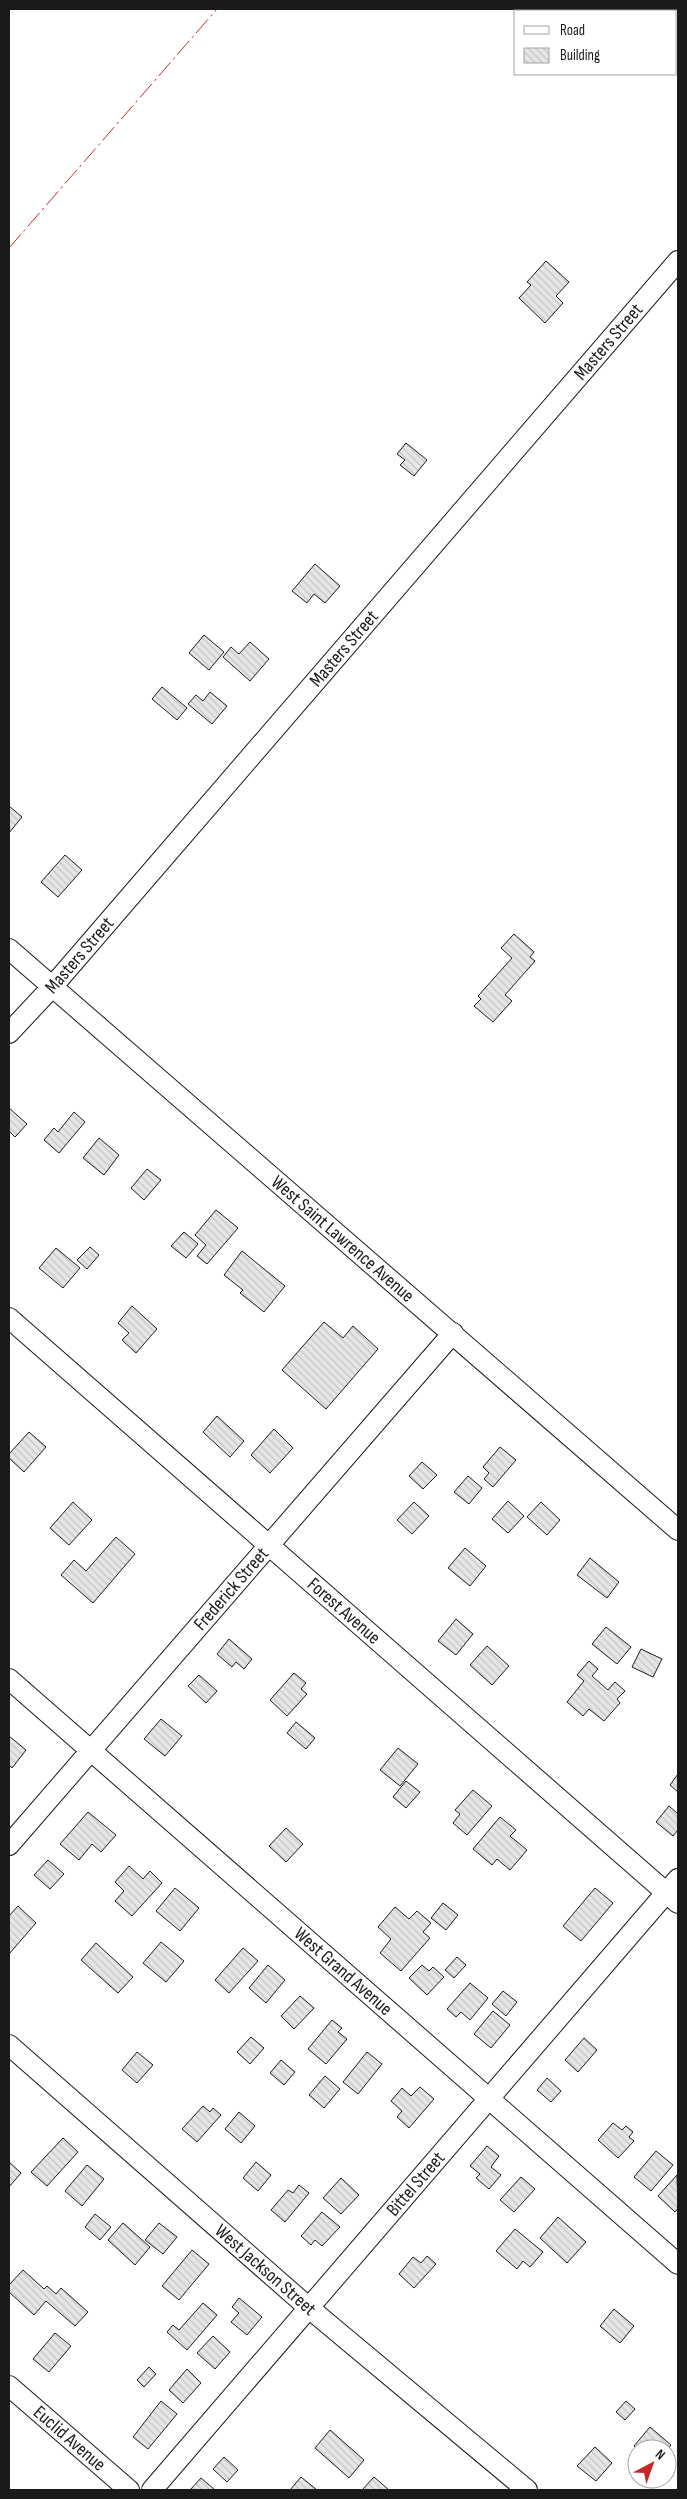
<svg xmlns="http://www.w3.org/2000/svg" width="687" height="2499" font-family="'Sofia Sans Condensed',sans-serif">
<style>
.building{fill:url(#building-back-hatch);stroke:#1a1a1a}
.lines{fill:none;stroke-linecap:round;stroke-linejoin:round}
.minor-casing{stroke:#1a1a1a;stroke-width:22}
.minor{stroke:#fff;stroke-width:20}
.power{stroke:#c62828;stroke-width:1;stroke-dasharray:18 4 2.5 4;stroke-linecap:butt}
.labels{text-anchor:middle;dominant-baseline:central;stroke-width:4;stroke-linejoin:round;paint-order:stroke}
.street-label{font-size:19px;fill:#1a1a1a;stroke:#fff}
</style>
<defs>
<pattern id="building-back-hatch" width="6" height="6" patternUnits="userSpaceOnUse" patternTransform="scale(1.25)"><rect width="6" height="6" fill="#e6e6e6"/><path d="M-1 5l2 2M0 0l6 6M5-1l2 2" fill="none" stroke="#c5c5c5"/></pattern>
</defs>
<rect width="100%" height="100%" fill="#fff"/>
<!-- building -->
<path class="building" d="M546,261l23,21 -13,14 7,7 -18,20 -26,-25 12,-13 -4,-3z
M406,443l21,17 -13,16 -14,-11 5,-5 -8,-6z
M315,564l25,22 -15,17 -11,-9 -7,9 -15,-12z
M204,635l20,17 -15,18 -20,-17z
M250,642l19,17 -19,22 -27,-24 8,-10 8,7z
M162,687l25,21 -10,12 -25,-21z
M210,692l17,14 -15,18 -24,-20 8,-9 7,6z
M9,806l13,11 -13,16z
M65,855l17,15 -24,27 -17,-15z
M514,934l20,18 -4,5 5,4 -30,34 7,6 -19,21 -19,-16 7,-7 -3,-3 34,-38 -11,-10z
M9,1108l18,16 -12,13 -6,-6z
M74,1112l11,10 -26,31 -15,-13 10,-12 4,4z
M99,1138l20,17 -15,20 -21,-17z
M147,1169l14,11 -17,20 -13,-12z
M216,1210l22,18 -31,36 -10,-8 9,-11 -11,-10z
M184,1232l14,12 -12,14 -15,-12z
M90,1247l9,8 -12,14 -10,-9z
M56,1248l24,20 -17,20 -24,-20z
M242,1251l43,35 -21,26 -24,-19 3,-3 -19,-15z
M132,1306l25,23 -21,24 -14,-13 7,-7 -11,-10z
M324,1322l19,16 10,-12 25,23 -52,60 -44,-39z
M217,1416l27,25 -14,16 -27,-25z
M274,1429l19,19 -23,25 -19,-18z
M29,1432l17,15 -22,25 -15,-14v-4z
M500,1447l16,13 -23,27 -9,-8 5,-6 -6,-6z
M422,1462l15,13 -14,14 -14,-13z
M468,1476l14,12 -13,16 -15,-12z
M508,1501l16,15 -16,17 -16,-14z
M73,1502l19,18 -23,25 -19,-17z
M414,1502l15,14 -17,18 -15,-14z
M541,1502l19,18 -13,15 -20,-18z
M116,1537l19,17 -42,49 -32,-28 13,-15 12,11z
M465,1548l21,18 -16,20 -22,-18z
M590,1558l29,24 -12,16 -30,-23z
M456,1619l17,15 -17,21 -18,-14z
M606,1627l25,20 -14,17 -25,-20z
M229,1639l23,20 -8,10 -8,-7 -4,5 -15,-13z
M487,1646l22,20 -17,19 -22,-20z
M641,1649l21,10 -9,18 -21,-10z
M589,1661l9,8 -6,7 16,14 7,-8 10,9 -8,8 3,4 -16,18 -15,-12 -6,7 -16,-14 17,-21 -7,-6z
M294,1673l12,10 -5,6 6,5 -20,22 -17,-16z
M199,1675l18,16 -11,12 -18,-17z
M161,1719l21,17 -17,20 -21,-17z
M296,1722l19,16 -9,11 -19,-16z
M9,1736l17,14 -14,18 -3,-3z
M398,1748l20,16 -18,22 -20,-16z
M678,1774v18l-8,-7z
M406,1781l14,11 -14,16 -13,-11z
M473,1790l19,16 -25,29 -14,-12 7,-9 -5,-4z
M669,1806l9,8v16l-5,6 -17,-14z
M88,1812l28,23 -15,17 -9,-8 -13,16 -19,-16z
M500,1817l16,13 -6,6 17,14 -17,20 -13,-11 -5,6 -19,-16z
M286,1828l17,16 -17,18 -17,-16z
M48,1860l16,14 -14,15 -16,-14z
M129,1866l14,13 7,-8 12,12 -30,33 -17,-15 9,-10 -9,-9z
M175,1888l24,20 -19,23 -24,-20z
M595,1888l18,15 -32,38 -18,-15z
M443,1903l15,12 -12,15 -15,-12z
M18,1906l18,17 -27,31v-38z
M395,1907l14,12 8,-8 14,12 -8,9 7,6 -29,33 -21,-18 11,-14 -13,-12z
M161,1942l23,19 -18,21 -23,-19z
M96,1943l37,34 -15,16 -37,-33z
M243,1948l15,13 -29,32 -14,-13z
M457,1957l9,8 -12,13 -9,-8z
M268,1965l17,15 -19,23 -17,-15z
M422,1965l7,6 4,-4 11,10 -17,18 -18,-17z
M470,1983l18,15 -18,22 -9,-8 -5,5 -9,-8z
M503,1991l14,11 -11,14 -14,-12z
M300,1996l14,12 -20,21 -13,-13z
M493,2011l17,14 -19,23 -17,-14z
M332,2020l10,8 -4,4 9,7 -21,25 -18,-15z
M251,2037l13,11 -14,16 -13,-12z
M584,2038l13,12 -19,22 -13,-12z
M137,2052l16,13 -16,18 -15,-13z
M367,2052l15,12 -24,30 -15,-12z
M281,2060l14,12 -11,13 -14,-12z
M325,2076l15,13 -16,19 -15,-13z
M547,2078l14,13 -10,11 -14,-12z
M420,2087l14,12 -25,29 -12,-11 5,-6 -11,-10 11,-13 9,8z
M203,2106l7,6 3,-4 8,7 -24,27 -15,-13z
M239,2112l16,14 -14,17 -16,-14z
M613,2123l9,7 4,-4 7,6 -4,5 5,4 -16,17 -20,-18z
M63,2138l15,14 -31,34 -16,-14z
M487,2146l12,10 -8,11 10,8 -12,14 -13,-11 4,-4 -10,-8z
M656,2151l17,14 -22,26 -17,-14z
M9,2162l12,11 -12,14z
M256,2162l15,13 -13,16 -15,-13z
M87,2165l17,14 -22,27 -17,-15z
M677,2175l1,33 -3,4 -17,-16z
M521,2177l14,12 -21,23 -14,-12z
M341,2178l18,17 -18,19 -18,-16z
M299,2185l10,8 -24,29 -14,-12 17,-20 5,3z
M322,2212l18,15 -18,19 -7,-6 -4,5 -10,-9z
M95,2214l16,13 -11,13 -15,-13z
M558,2217l28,25 -19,21 -27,-25z
M123,2223l27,24 -15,18 -27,-25z
M159,2223l18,14 -14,17 -18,-14z
M515,2229l28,23 -13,15 -7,-6 -6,8 -21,-18z
M192,2250l17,14 -30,36 -17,-14z
M427,2256l9,8 -22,24 -15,-14 14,-17 8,6z
M23,2270l21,19 3,-3 9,8 5,-6 27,24 -13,14 -29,-25 -12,14 -25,-23v-7z
M239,2298l23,19 -15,18 -16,-13 8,-9 -7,-6z
M203,2303l14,12 -30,35 -20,-18 6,-7 6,5z
M614,2309l20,17 -14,17 -20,-17z
M55,2333l16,13 -22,26 -16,-13z
M213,2336l17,16 -15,17 -18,-16z
M149,2367l7,7 -12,13 -7,-7z
M187,2369l14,14 -18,20 -14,-13z
M161,2401l16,13 -29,35 -15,-12z
M626,2401l9,8 -10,11 -9,-8z
M650,2427l21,18 -4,5 -29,-1 -4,-3z
M330,2430l34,30 -15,18 -34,-30z
M595,2447l17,16 -16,18 -19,-15z
M224,2457l14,13 -11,12 -14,-13z
M301,2477l16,13h-27z
M374,2477l15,13h-27z
M201,2478l14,12h-25z"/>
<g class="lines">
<defs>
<g id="minor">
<path id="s1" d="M9,949l669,581"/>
<path id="s2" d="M9,1033l43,-46 626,-726"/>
<path id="s3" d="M9,1318l669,585"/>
<path id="s4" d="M9,1679l669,585"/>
<path id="s5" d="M9,1845l444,-512"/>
<path id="s6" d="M9,2045l300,263 218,182"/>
<path id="s7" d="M9,2386l120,104"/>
<path id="s8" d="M152,2490l526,-611"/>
</g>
</defs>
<!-- minor casing -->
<use href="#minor" class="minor-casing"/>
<!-- minor -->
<use href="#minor" class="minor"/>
<!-- power -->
<path class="power" d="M9,248l208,-239"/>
</g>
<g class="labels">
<!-- street labels -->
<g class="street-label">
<text stroke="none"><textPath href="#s2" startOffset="915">Masters Street</textPath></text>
<text stroke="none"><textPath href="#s2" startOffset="510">Masters Street</textPath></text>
<text stroke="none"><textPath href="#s2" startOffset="105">Masters Street</textPath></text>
<text stroke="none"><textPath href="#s1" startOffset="442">West Saint Lawrence Avenue</textPath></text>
<text stroke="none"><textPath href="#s5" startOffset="339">Frederick Street</textPath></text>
<text stroke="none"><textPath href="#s3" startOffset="445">Forest Avenue</textPath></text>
<text stroke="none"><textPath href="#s4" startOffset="444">West Grand Avenue</textPath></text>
<text stroke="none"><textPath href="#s8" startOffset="404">Bittel Street</textPath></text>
<text stroke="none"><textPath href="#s6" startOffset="341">West Jackson Street</textPath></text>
<text stroke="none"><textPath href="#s7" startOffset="80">Euclid Avenue</textPath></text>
</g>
</g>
<!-- border -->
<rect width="687" height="2499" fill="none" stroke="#1a1a1a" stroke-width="20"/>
<!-- legend -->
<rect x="514" y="10" width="162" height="65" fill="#ffffff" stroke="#a3a3a3"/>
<rect x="524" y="26" width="25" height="8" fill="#ffffff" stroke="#a3a3a3"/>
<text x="560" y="35" font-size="15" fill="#1a1a1a">Road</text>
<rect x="524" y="48" width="25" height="15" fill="url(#building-back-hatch)" stroke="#a3a3a3"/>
<text x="560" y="60" font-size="15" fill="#1a1a1a">Building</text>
<!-- north arrow -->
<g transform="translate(652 2464) rotate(41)"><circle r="24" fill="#ffffff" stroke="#a3a3a3"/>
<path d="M0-4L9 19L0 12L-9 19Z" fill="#c62828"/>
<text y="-8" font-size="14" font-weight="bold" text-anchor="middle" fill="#1a1a1a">N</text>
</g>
</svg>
